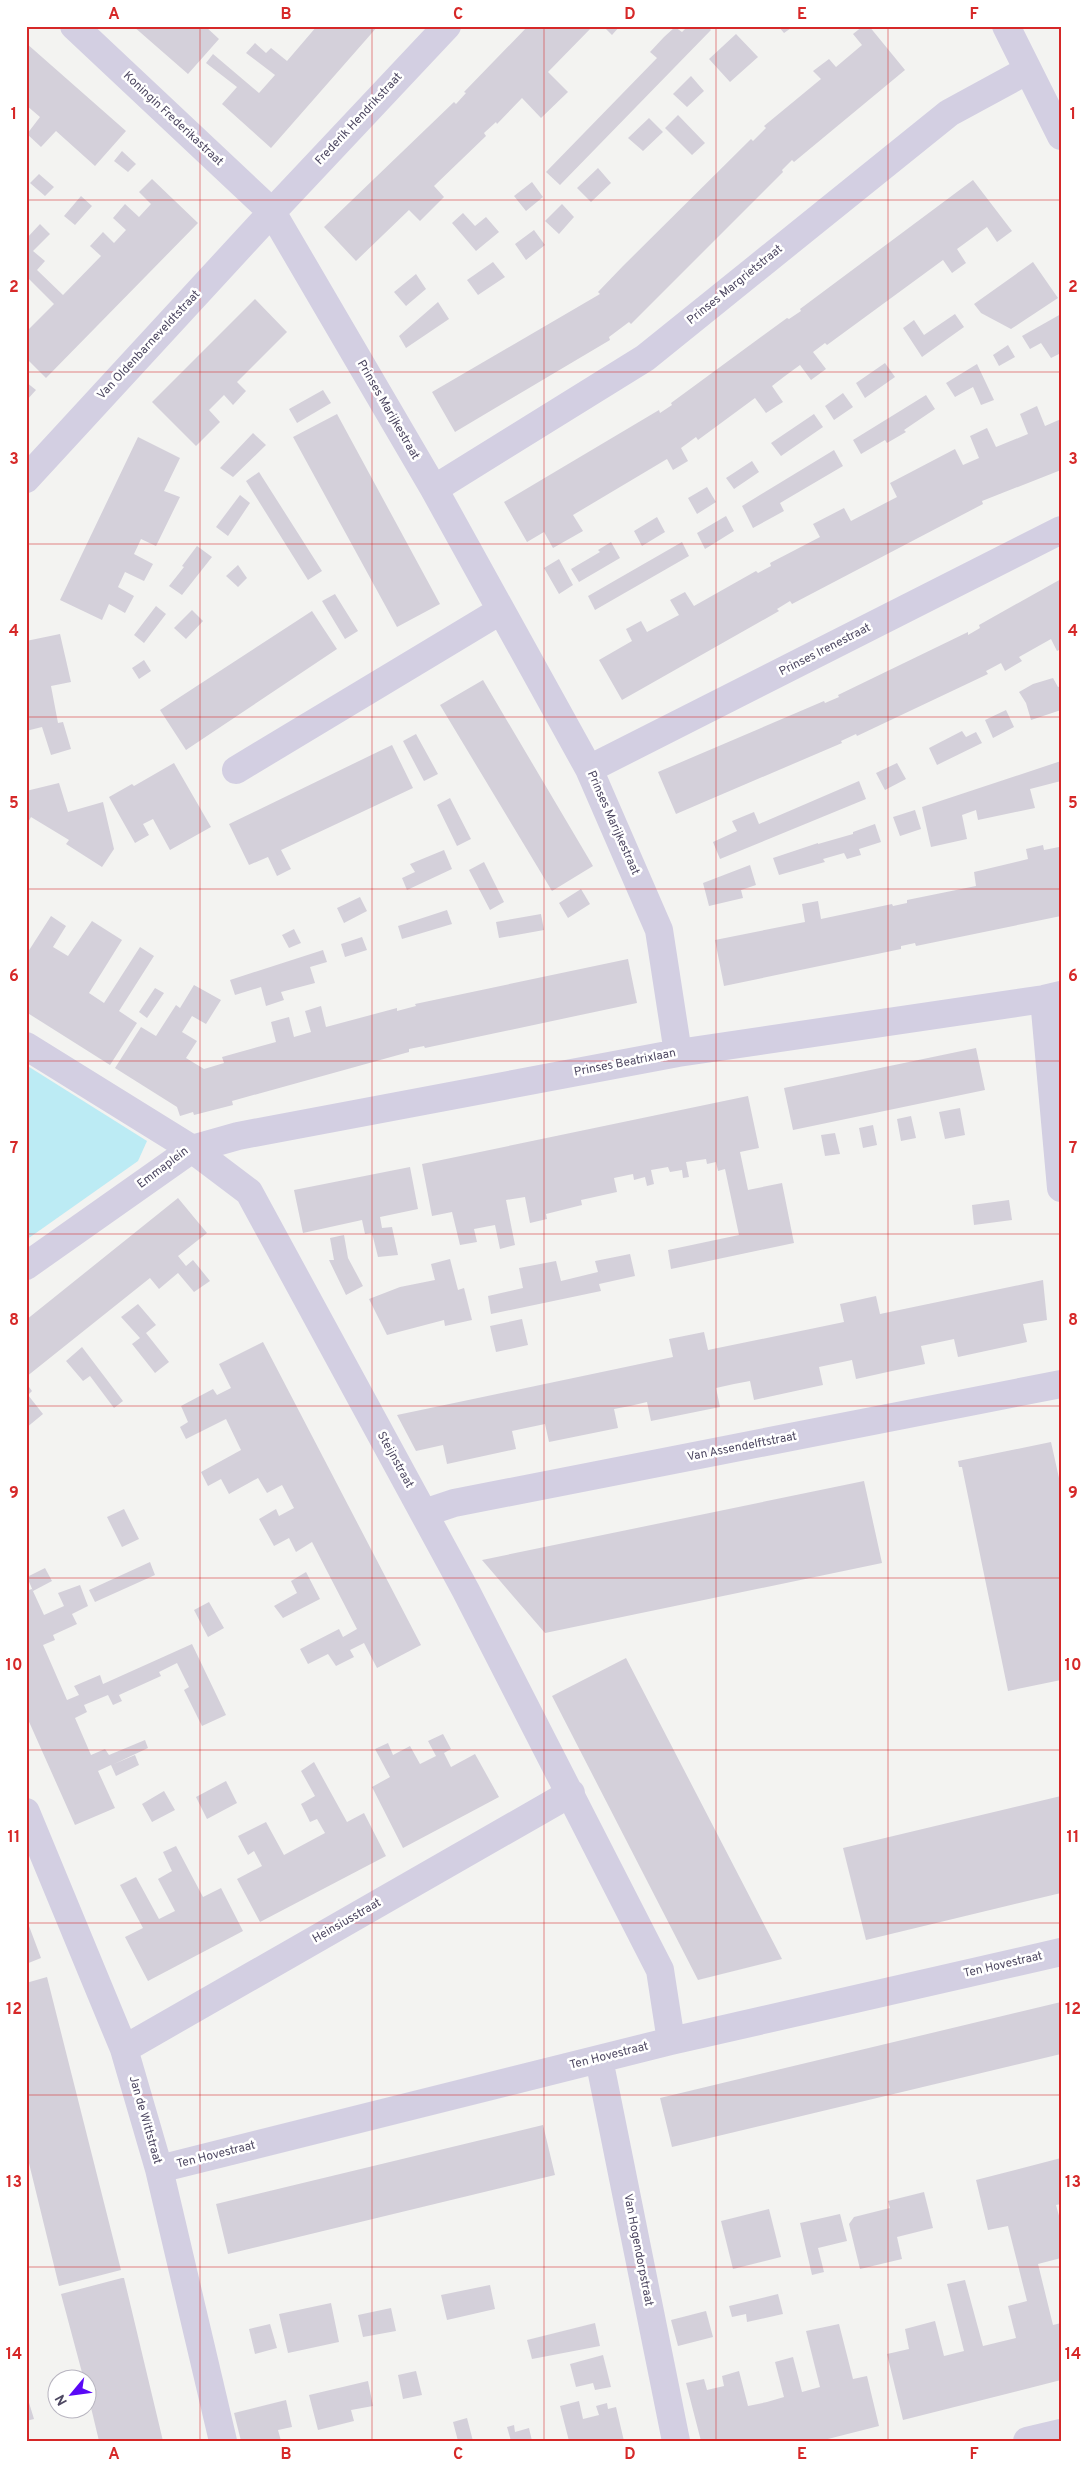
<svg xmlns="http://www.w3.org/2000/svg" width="1087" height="2467" font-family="Overpass,sans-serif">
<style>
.green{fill:#bcebf4}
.building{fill:#d4d0da}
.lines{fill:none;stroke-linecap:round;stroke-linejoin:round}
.minor{stroke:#d3cfe2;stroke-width:28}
.grid{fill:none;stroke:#d62828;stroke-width:1;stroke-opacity:0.55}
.labels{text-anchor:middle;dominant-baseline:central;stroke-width:5;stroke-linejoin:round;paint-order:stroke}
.street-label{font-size:12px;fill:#4d4761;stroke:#fff}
.neatline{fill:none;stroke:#d62828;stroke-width:2}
.grid-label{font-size:16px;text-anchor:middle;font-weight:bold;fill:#d62828}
</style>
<rect width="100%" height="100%" fill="#f3f3f1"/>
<!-- green -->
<path class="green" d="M26,1065l121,76 -9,20 -112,79z"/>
<!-- building -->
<path class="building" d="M133,26h72l14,13 -31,35z
M317,26h61l-107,122 -49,-44 15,-17 -31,-24 7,-9 46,39 16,-18 -29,-22 9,-10 11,10 5,-5 16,13z
M528,26h65l-45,46 20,20 -27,26 -19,-20 -25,26 -1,-2 -12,11 2,3 -52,50 10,11 -24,24 -11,-11 -53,51 -32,-34 130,-125 2,2 10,-11 -2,-1z
M603,26h17l-8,9z
M688,26h19l4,4 -151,155 -14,-13 111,-114 -7,-6 14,-15 11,-10 7,5z
M778,26h16l-10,7z
M863,26h6l36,44 -111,92 -2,-2 -10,10 1,2 -152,152 -2,-2 -20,15 1,3 -155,92 -23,-40 168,-98 -2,-2 25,-26 128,-127 2,2 13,-13 -2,-2 57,-47 -8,-8 16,-12 7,8 26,-22 -9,-11z
M736,34l22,23 -28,25 -21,-23z
M26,43l100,88 -31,35 -39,-35 -15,16 -14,-13 13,-17 -14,-12z
M691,76l13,15 -17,16 -14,-13z
M678,115l27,28 -13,12 -27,-27z
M649,118l14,14 -20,19 -15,-13z
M122,151l14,13 -8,8 -14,-11z
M598,168l13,15 -20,19 -14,-14z
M39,174l15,13 -9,9 -15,-13z
M152,179l46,44 -152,155 -20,-20v-26l28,-28 -28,-28v-37l14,-15 10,10 -17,17 12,10 -8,9 26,25 38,-39 -11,-10 13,-14 11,11 12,-13 -13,-12 12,-14 14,13 12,-13 -12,-12z
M973,180l39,51 -15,11 -10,-15 -30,22 9,14 -14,10 -9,-13 -116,85 -2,-2 -12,9 13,17 -15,11 -11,-15 -15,11 -13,10 11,16 -17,11 -11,-15 -57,42 -2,-3 -15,11 7,13 -15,9 -6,-11 -94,56 10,16 -30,17 -9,-16 -17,10 -23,-40 155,-92 1,3 12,-8 -1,-2 116,-85 2,1 12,-8 -1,-2z
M532,182l11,15 -17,14 -12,-15z
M81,196l11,10 -17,19 -11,-9z
M562,204l12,13 -15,17 -14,-13z
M463,213l12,13 11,-9 13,15 -23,19 -24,-28z
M534,230l11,15 -19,15 -11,-16z
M493,262l12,15 -27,18 -11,-15z
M1033,262l25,36 -47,31 -30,-16 -7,-9z
M416,274l10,15 -20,17 -12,-14z
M255,299l32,33 -50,50 9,9 -13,14 -9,-10 -15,15 11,12 -24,24 -44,-44z
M438,302l11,17 -43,29 -7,-12z
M955,314l9,13 -42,30 -19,-29 11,-8 10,15z
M1061,314v39l-10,5 -10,-15 -11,6 -8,-13z
M1008,345l7,12 -16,9 -6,-11z
M885,363l10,14 -30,21 -9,-15z
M977,364l17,36 -13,5 -8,-18 -18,10 -9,-14z
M26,382l10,8 -10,11z
M323,390l8,13 -34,20 -8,-14z
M843,393l10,14 -19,13 -9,-14z
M926,395l9,14 -31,21 2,2 -19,11 -2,-3 -24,14 -8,-14z
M1037,406l8,20 16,-7v51l-79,31 1,3 -65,34 -126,66 -2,-3 -13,8 2,2 -157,89 -23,-40 33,-19 -6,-12 15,-8 6,11 32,-17 -9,-15 15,-8 9,14 62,-35 2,2 13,-7 -1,-3 50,-26 -7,-13 31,-16 7,13 46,-24 -7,-14 65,-34 8,16 16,-7 -9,-22 17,-8 9,19 32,-13 -8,-20z
M337,414l103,190 -43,23 -104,-190z
M814,414l9,13 -42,29 -10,-13z
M253,433l13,12 -33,32 -13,-9z
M138,437l42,21 -16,33 16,6 -24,49 -15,-7 -7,15 19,10 -9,17 -19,-9 -7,15 16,9 -9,17 -16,-9 -7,16 -42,-20z
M834,450l9,16 -63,37 4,8 -31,17 -11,-22z
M752,461l7,11 -25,17 -8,-11z
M259,472l63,99 -14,9 -62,-99z
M707,487l9,15 -19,12 -9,-16z
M240,495l10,8 -22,33 -12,-9z
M726,516l8,15 -29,18 -8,-16z
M657,517l8,15 -23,14 -8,-15z
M611,542l9,16 -41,24 -8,-13 29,-17 -2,-2z
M682,542l7,14 -94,54 -7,-14z
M197,546l15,11 -30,38 -13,-9 15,-19 -2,-1z
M559,559l14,26 -14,9 -15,-26z
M238,565l9,13 -9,9 -12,-11z
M1061,579v70l-4,2 -6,-12 -32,18 3,4 -17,10 -4,-8 -15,8 2,3 -131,62 -1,-2 -15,7 1,2 -166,71 -18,-42 166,-71 1,2 14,-6 -1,-2 130,-63v3l12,-7 -1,-3z
M335,594l23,37 -13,8 -23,-38z
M156,606l10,8 -22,29 -10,-8z
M192,610l11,11 -17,18 -12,-11z
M312,611l25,38 -151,101 -26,-40z
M60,634l11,48 -20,4 7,37 5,-1 8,27 -20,6 -9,-28 -16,4v-90z
M144,660l7,11 -12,8 -7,-11z
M1053,678l5,9 3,-1v24l-30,10 -5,-17 -7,-11 14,-8z
M483,680l110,186 -41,25 -112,-186z
M1006,710l8,17 -21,11 -8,-18z
M962,731l4,6 10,-5 6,11 -45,22 -8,-17z
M416,734l22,40 -14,7 -21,-40z
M392,745l21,43 -132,62 10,19 -14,7 -9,-19 -19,8 -20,-41z
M1061,761v20l-31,8 5,19 -57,12 -2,-10 -14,5 5,24 -36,8 -9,-40z
M174,763l37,64 -41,23 -17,-31 -10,5 6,11 -14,8 -26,-46 23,-13 2,2z
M897,763l9,16 -21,11 -9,-17z
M859,781l7,18 -146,60 -7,-17 24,-11 -5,-10 22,-9 5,12z
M59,783l9,29 35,-10 11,47 -12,18 -36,-23 3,-4 -38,-23 -5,9v-35z
M450,798l21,41 -14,7 -20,-41z
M915,810l6,19 -21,7 -7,-19z
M875,824l6,18 -22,7 2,6 -14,4 -3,-6 -21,6 2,3 -46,13 -6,-17 45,-15v1l35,-10v-2z
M1043,845l1,5 15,-3 2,69 -145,30 -1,-3 -14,3v3l-177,37 -9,-46 90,-18 -3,-18 16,-3 3,18 71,-15 1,2 14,-3v-3l69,-14 -2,-14 54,-13 -2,-10z
M444,850l8,19 -45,21 -5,-12 13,-6 -5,-8z
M484,862l20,40 -14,8 -21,-40z
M750,865l6,20 -15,5 2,8 -34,8 -6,-23z
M581,889l9,15 -22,14 -9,-15z
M360,897l7,14 -23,12 -7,-15z
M447,910l5,14 -50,15 -4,-13z
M541,914l3,16 -45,8 -3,-16z
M51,916l15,10 -13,21 15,9 24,-35 30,19 -33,53 15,10 36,-56 14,9 -35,55 18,12 -27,42 -84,-53v-57z
M294,929l7,14 -12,5 -7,-13z
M362,937l5,13 -22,7 -4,-13z
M323,950l4,12 -17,5 5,16 -34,9 3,8 -18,6 -5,-19 -26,8 -5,-15z
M628,959l9,44 -212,45 -1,-2 -15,3v3l-177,49 1,4 -39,10 -1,-3 -13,4 -3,-9 -62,-39 26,-41 15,9 20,-31 4,3 14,-23 27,15 -15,24 -14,-8 -10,16 15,9 -11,17 18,11 20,-6 -2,-6 54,-15 -5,-20 18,-5 5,20 17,-5 -6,-21 16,-5 5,21 71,-19v3l19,-5 -1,-2z
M155,988l9,5 -17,25 -8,-6z
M976,1048l9,42 -192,40 -9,-42z
M748,1096l11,52 -19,4 8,38 34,-7 12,60 -123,26 -3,-19 71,-15 -14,-66 -7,2 -2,-9 -9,2 -1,-5 -20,3 3,15 -6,1 -1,-8 -12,2 -2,-5 -17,3 3,14 -7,2 -2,-9 -11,3 -1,-6 -19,4 3,14 -36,8 1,5 -36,9 1,5 -17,4 -5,-26 -19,3 9,45 -15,4 -5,-24 -21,4 3,13 -17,3 -8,-33 -20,4 -10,-52z
M960,1108l5,27 -20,4 -6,-27z
M911,1116l5,22 -15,3 -4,-22z
M873,1125l4,20 -14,3 -4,-20z
M835,1133l5,21 -15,2 -4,-21z
M410,1167l8,42 -38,8 2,11 10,-1 6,28 -20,2 -6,-24 -7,1 -3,-14 -59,13 -9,-43z
M178,1198l29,35 -29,23 8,10 7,-6 17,21 -16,11 -16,-19 -19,16 -9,-11 -124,99v-57z
M1009,1200l3,20 -38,5 -2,-20z
M344,1235l4,23 15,28 -17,9 -17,-35h5l-4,-22z
M630,1254l5,22 -36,8 2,7 -110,23 -3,-18 35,-8 -4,-20 37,-7 5,20 37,-9 -3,-11z
M450,1259l8,31 6,-2 8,32 -27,6 -1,-6 -57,15 -18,-36 31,-12 35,-7 -4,-16z
M1043,1280l4,40 -24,4 4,18 -69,15 -4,-18 -33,7 4,18 -33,7 -36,8 -4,-19 -33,7 4,18 -69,15 -4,-19 -16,3 -18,4 4,19 -69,14 -4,-19 -17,4 -16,3 4,19 -69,14 -4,-18 -33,7 4,18 -69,15 -4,-19 -27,6 -19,-36 276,-58 -4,-18 35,-7 4,18 136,-28 -4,-18 36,-8 4,18z
M138,1304l18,21 -10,8 23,29 -14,11 -23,-29 8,-6 -19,-21z
M522,1319l6,26 -32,7 -6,-26z
M263,1342l158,303 -44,23 -13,-25 -14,7 4,7 -18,9 -8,-12 -20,10 -8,-15 39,-20 4,8 14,-8 -45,-87 -16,10 -7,-14 -15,8 -15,-27 17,-10 3,7 15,-8 -12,-23 -15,8 -9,-15 -29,16 -8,-15 -13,7 -7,-14 40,-22 -15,-31 -40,20 -6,-12 8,-5 -7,-16 32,-17 4,6 14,-7 -12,-24z
M82,1347l41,54 -9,7 -24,-32 -7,5 -17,-20z
M26,1383l6,8 -4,4 15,19 -17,14z
M1051,1442l10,45v193l-53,11 -46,-224h-3l-1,-6z
M864,1481l18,82 -337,70 -63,-73z
M124,1509l15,30 -17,8 -15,-30z
M150,1562l5,13 -60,27 -6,-12z
M45,1568l7,13 -19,10 -6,-14z
M306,1572l14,27 -37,19 -9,-12 23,-13 -6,-12z
M80,1585l8,21 -16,8 5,10 -24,11 2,5 -12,5 24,55 12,-5 -5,-9 26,-11 3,9 89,-40 34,71 -24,11 -18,-36 5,-3 -12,-24 -18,9 2,4 -42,19 3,6 -9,4 -5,-10 -24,10 3,7 -12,6 16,37 14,-6 4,6 36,-15 3,8 -34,16 21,-9 4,10 -21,10 -2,1 -5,-11 -13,6 17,37 -40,17 -49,-110v-124l6,-2 12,26 20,-9 -6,-13z
M209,1602l15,26 -16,9 -14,-27z
M626,1658l156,301 -84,21 -146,-284z
M443,1734l8,15 -7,4 7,14 24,-13 24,43 -96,51 -31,-61 18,-10 -15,-28 13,-6 5,12 17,-9 10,18 16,-8 -8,-15z
M314,1762l33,60 17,-9 22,43 -126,66 -23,-43 25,-13 -8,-15 -6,4 -10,-19 28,-14 18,33 41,-22 -8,-14 -7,3 -9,-18 14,-8 -14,-25z
M226,1781l11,22 -30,16 -11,-22z
M164,1791l11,19 -23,12 -10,-18z
M1061,1796v97l-195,47 -23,-92z
M176,1846l27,51 18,-9 22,43 -95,50 -23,-44 18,-9 -23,-43 16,-8 23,42 16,-8 -17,-32 14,-8 -9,-19z
M26,1918l15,40 -15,6z
M47,1977l74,293 -62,16 -33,-135v-168z
M1061,2002v52l-389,93 -12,-49z
M543,2125l12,50 -327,79 -12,-50z
M1061,2158v46l-5,1 5,18v35l-23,6 15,61 8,-2v57l-158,40 -16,-66 22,-5 -4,-20 30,-8 9,35 20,-5 -17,-67 18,-4 18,66 33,-8 -8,-32 19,-5 -19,-75 -20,4 -12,-50z
M924,2192l9,36 -36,9 5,22 -42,10 -11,-45 5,-7 36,-9 -2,-7z
M769,2209l12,48 -48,12 -12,-48z
M840,2214l7,27 -29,7 6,24 -12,3 -12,-52z
M122,2278h2l39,163h-64l-11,-46v-15h-4l-23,-86z
M490,2285l5,24 -48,11 -6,-25z
M778,2294l5,20 -36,8 -1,-8 -14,3 -3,-11z
M331,2303l8,39 -51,11 -9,-39z
M391,2308l5,23 -33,6 -5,-22z
M706,2311l7,26 -35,9 -7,-26z
M595,2323l5,23 -68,13 -5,-19z
M270,2324l7,24 -22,6 -6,-25z
M839,2324l14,55 14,-3 12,50 -59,15h-119l-15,-58 18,-4 3,11 17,-4 -2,-10 17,-5 9,35 19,-4 17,-5 -9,-35 18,-5 9,35 18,-5 -14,-56z
M603,2355l8,32 -16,3 -2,-7 -17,4 -6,-23z
M416,2371l6,24 -19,4 -5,-24z
M368,2381l5,25 -22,4 3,11 -36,9 -9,-35z
M26,2393l8,26 -8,2z
M286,2400l6,27 -14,3 3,11h-40l-7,-28z
M579,2401l4,18 16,-4 -3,-9 11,-3 1,6 8,-2 8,34h-55l-9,-35z
M467,2418l6,23h-15l-5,-19z
M514,2425l1,7 14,-4 3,13h-21l-4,-14z"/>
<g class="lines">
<!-- minor -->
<path class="minor" d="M74,26l198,186 162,277 155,280 70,161 19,123
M1006,26l55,110
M26,479l246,-267 175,-186
M434,489l211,-131 304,-245 79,-43
M589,769l472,-239
M236,770l264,-159
M1044,999l17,189
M26,1046l166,103 57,43 217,399 194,379 11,71
M26,1266l166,-117 46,-13 440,-83 366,-54 17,-4
M424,1513l30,-10 607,-119
M26,1812l98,237 35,120 64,272
M124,2049l447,-256
M599,2059l77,382
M159,2169l512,-128 390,-89
M1027,2441l34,-8"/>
</g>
<!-- grid -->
<path class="grid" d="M200,26v2415M372,26v2415M544,26v2415M716,26v2415M888,26v2415M26,200h1035M26,372h1035M26,544h1035M26,717h1035M26,889h1035M26,1061h1035M26,1234h1035M26,1406h1035M26,1578h1035M26,1750h1035M26,1923h1035M26,2095h1035M26,2267h1035"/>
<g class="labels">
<!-- street labels -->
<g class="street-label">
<text transform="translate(173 119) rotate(43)">Koningin Frederikastraat</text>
<text transform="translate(359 119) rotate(-47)">Frederik Hendrikstraat</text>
<text transform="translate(735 285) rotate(-39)">Prinses Margrietstraat</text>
<text transform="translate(149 345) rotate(-47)">Van Oldenbarneveldtstraat</text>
<text transform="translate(388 410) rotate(60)">Prinses Marijkestraat</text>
<text transform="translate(825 650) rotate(-27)">Prinses Irenestraat</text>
<text transform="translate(613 823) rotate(66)">Prinses Marijkestraat</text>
<text transform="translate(625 1063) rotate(-11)">Prinses Beatrixlaan</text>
<text transform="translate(163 1168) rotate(-37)">Emmaplein</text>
<text transform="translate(742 1447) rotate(-11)">Van Assendelftstraat</text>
<text transform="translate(395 1460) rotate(61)">Steijnstraat</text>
<text transform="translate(347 1921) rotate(-30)">Heinsiusstraat</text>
<text transform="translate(1003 1965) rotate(-13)">Ten Hovestraat</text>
<text transform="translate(609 2056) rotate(-14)">Ten Hovestraat</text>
<text transform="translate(145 2120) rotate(74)">Jan de Wittstraat</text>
<text transform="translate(216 2155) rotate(-14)">Ten Hovestraat</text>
<text transform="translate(638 2250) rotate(79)">Van Hogendorpstraat</text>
</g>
</g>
<!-- border -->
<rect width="1087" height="2467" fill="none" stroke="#ffffff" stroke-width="55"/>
<!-- north arrow -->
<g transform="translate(72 2394) rotate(241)"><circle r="24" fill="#ffffff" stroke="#b8b5c0"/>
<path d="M0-4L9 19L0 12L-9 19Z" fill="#5a08f6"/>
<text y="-8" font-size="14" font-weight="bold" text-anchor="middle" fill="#4d4761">N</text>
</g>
<rect x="28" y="28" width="1032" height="2412" class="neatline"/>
<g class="grid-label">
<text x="114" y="19">A</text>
<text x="286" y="19">B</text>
<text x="458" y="19">C</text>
<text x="630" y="19">D</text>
<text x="802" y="19">E</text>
<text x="974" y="19">F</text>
<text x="14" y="119">1</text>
<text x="1073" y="119">1</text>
<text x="14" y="292">2</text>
<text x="1073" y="292">2</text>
<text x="14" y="464">3</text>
<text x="1073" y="464">3</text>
<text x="14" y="636">4</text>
<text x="1073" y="636">4</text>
<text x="14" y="808">5</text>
<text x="1073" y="808">5</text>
<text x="14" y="981">6</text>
<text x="1073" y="981">6</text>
<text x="14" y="1153">7</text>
<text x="1073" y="1153">7</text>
<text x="14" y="1325">8</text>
<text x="1073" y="1325">8</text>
<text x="14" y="1498">9</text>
<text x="1073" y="1498">9</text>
<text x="14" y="1670">10</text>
<text x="1073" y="1670">10</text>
<text x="14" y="1842">11</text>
<text x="1073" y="1842">11</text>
<text x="14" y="2014">12</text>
<text x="1073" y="2014">12</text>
<text x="14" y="2187">13</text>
<text x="1073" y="2187">13</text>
<text x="14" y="2359">14</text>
<text x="1073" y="2359">14</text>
<text x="114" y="2459">A</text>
<text x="286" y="2459">B</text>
<text x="458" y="2459">C</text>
<text x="630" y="2459">D</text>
<text x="802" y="2459">E</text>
<text x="974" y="2459">F</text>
</g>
</svg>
